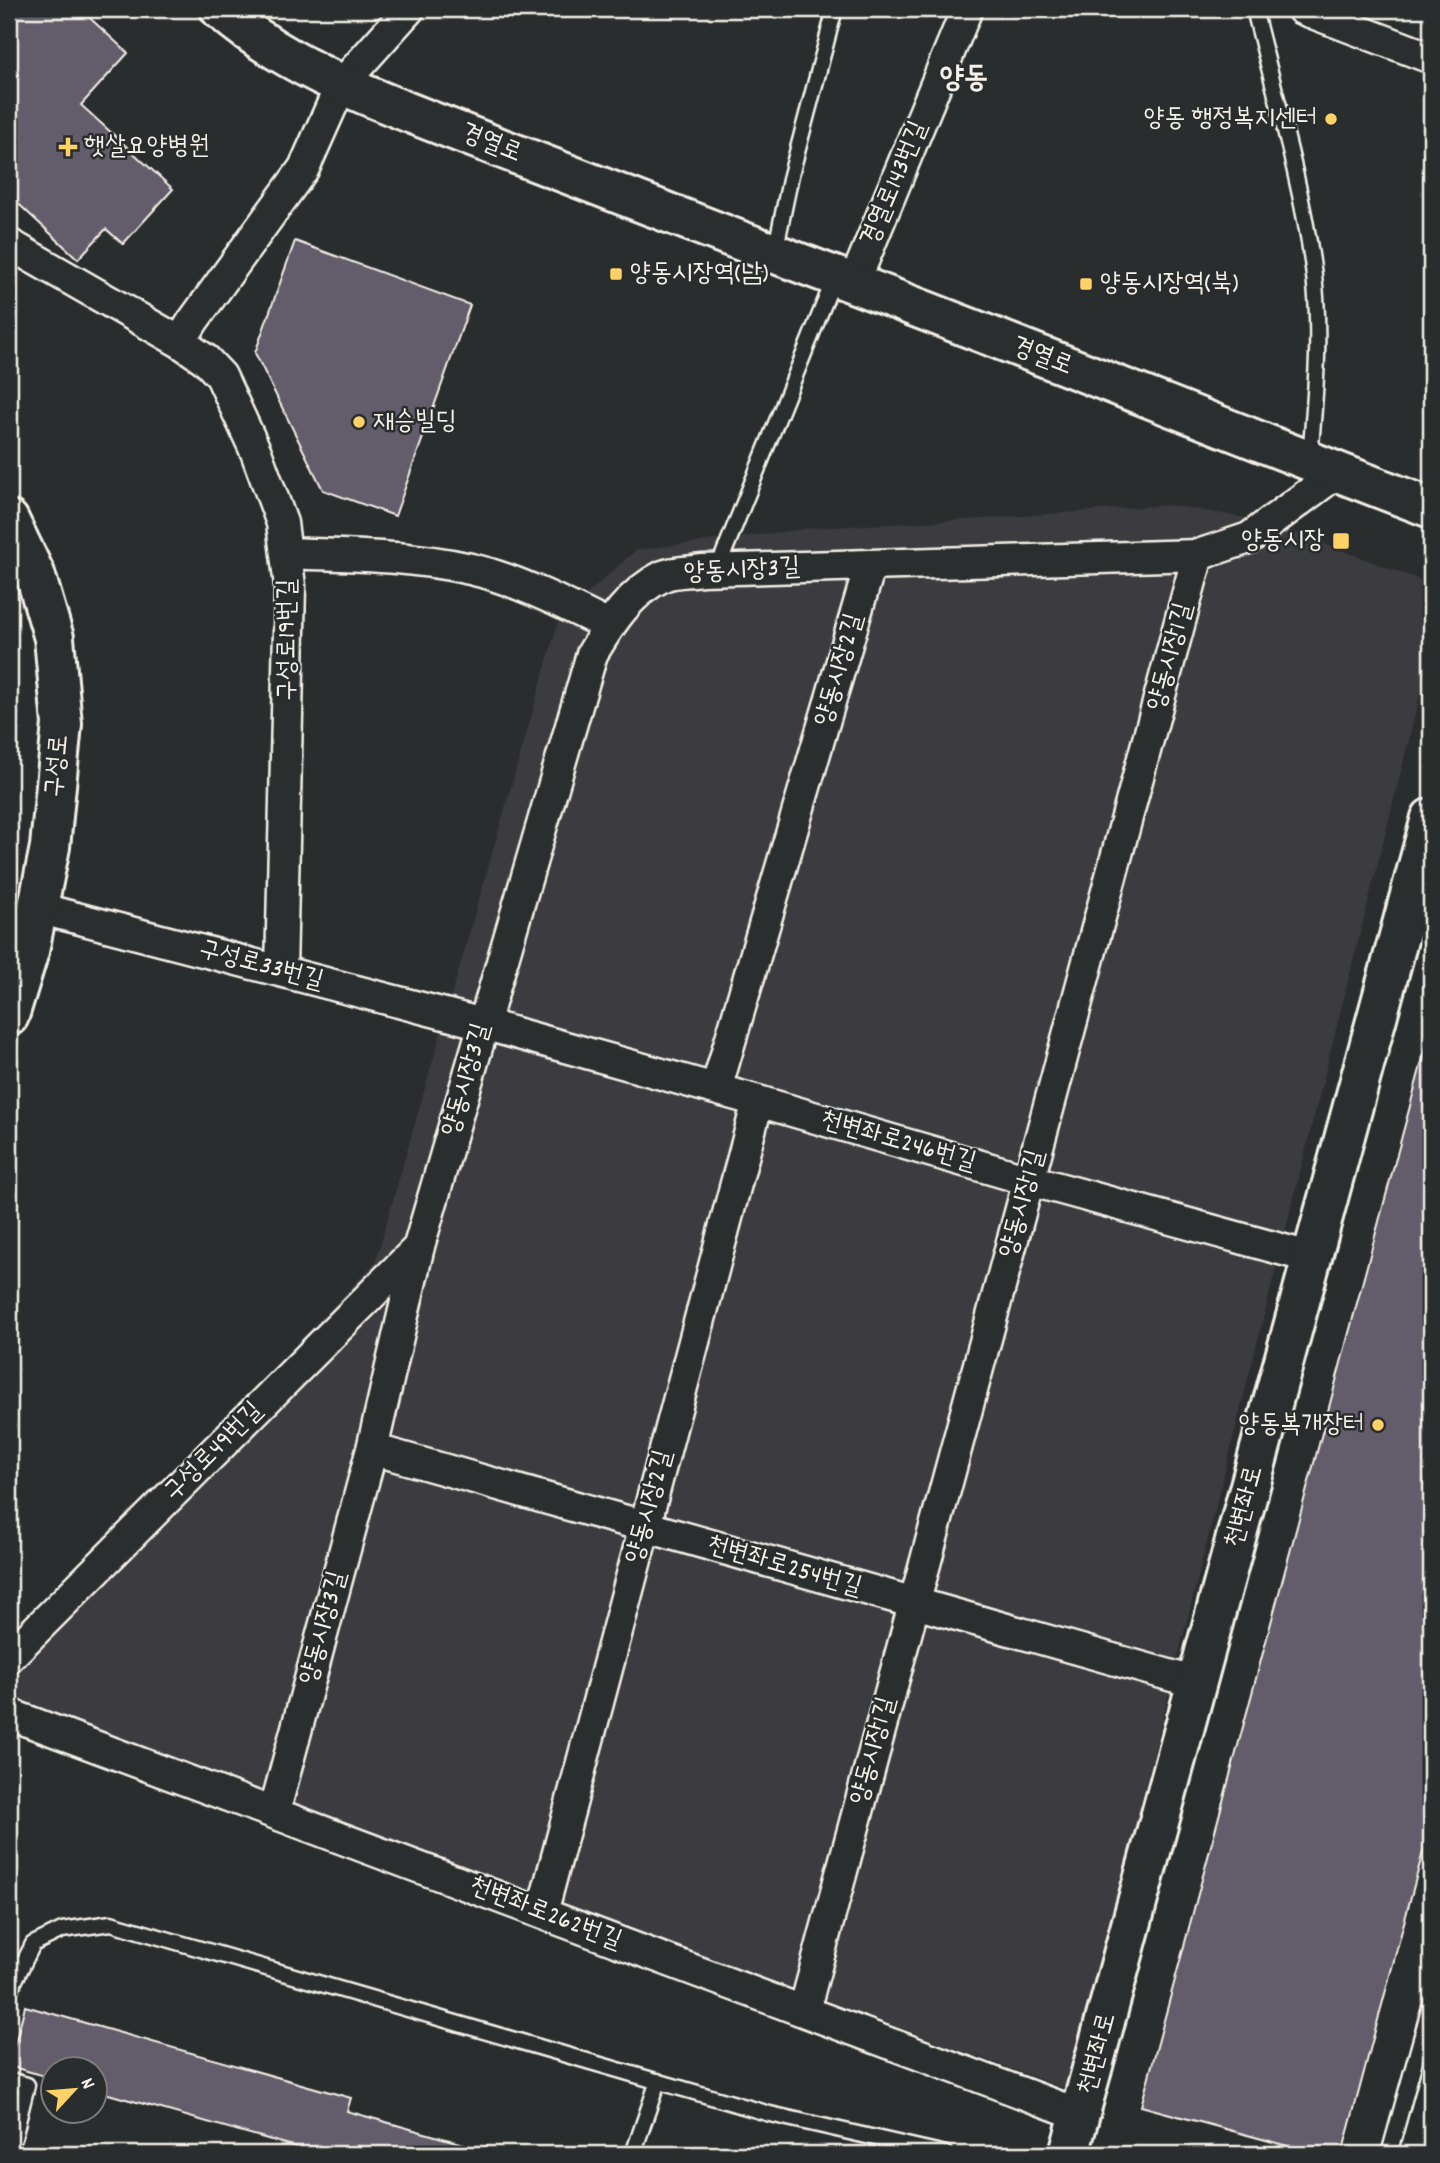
<svg xmlns="http://www.w3.org/2000/svg" width="1440" height="2163" font-family="Dekko,'Poor Story',sans-serif">
<style>
.built{fill:#3b3b40}
.building{fill:#645b6b;stroke:#f4f1e8;stroke-width:2}
.lines{fill:none;stroke-linecap:round;stroke-linejoin:round}
.lane-casing{stroke:#f4f1e8;stroke-width:19}
.street-casing{stroke:#f4f1e8;stroke-width:35}
.secondary-casing{stroke:#f4f1e8;stroke-width:44}
.lane{stroke:#2a2d2e;stroke-width:14}
.street{stroke:#2a2d2e;stroke-width:30}
.secondary{stroke:#2a2d2e;stroke-width:38}
.poi-dot{fill:#ffd166;stroke:#2a2d2e;stroke-width:2.5}
.labels{text-anchor:middle;dominant-baseline:central;stroke-width:5;stroke-linejoin:round;paint-order:stroke}
.poi-label{font-size:26px;fill:#f4f1e8;stroke:#2a2d2e;text-anchor:start}
.street-label{font-size:26px;fill:#f4f1e8;stroke:#2a2d2e}
.quarter-label{font-size:30px;font-weight:bold;fill:#f4f1e8;stroke:#2a2d2e}
</style>
<rect width="100%" height="100%" fill="#2a2d2e"/>
<filter id="ink" filterUnits="userSpaceOnUse"><feTurbulence type="fractalNoise" baseFrequency=".0143" numOctaves="2"/><feDisplacementMap in="SourceGraphic" scale="14" xChannelSelector="R" yChannelSelector="G"/><feConvolveMatrix kernelMatrix="1 2 1 2 8 2 1 2 1" color-interpolation-filters="sRGB"/></filter>
<g filter="url(#ink)">
<!-- built -->
<path class="built" d="M1169,505l95,16 167,63v68l-362,1438 -1060,-390v-59l366,-378 184,-644 77,-69 176,-22 168,-9z"/>
<!-- building -->
<path class="building" d="M9,9h71l48,44 -47,52 92,84 -50,55 -17,-15 -28,30 -69,-64z
M295,241l175,64 -75,211 -72,-26 -68,-137z
M1431,1028v794l-89,332h-25l-176,-48z
M25,2006l326,92 -4,13 152,43h-178l-227,-64v-22h-42v10l-43,-12z"/>
<g class="lines">
<defs>
<path id="lane" d="M1254,9c21,85 47,172 59,259 9,63 2,127 -3,191
M775,252l16,-77 44,-166
M717,570l117,-291
M9,1992l24,-48 29,-14 49,-7 659,191 176,40
M9,2080l18,5 -17,69
M633,2154l25,-73
M1389,2154l42,-151"/>
<path id="street" d="M1302,9l129,49
M9,244l171,98 26,18 15,16 35,76 26,71 8,63 -9,385
M854,283l113,-274
M180,342l13,-21 111,-153 37,-83 68,-76
M286,553c67,3 139,2 204,21 41,13 80,33 119,52
M38,908l445,116 275,77 271,79 284,78
M716,1089l154,-523
M372,1449l825,234
M9,1657l410,-410
M9,1714l1072,401
M274,1813l98,-364 47,-203 173,-592c18,-30 38,-62 71,-78 11,-5 27,-4 39,-6l496,-15 51,-17 89,-66
M542,1913l216,-812
M804,2011l394,-1456"/>
<path id="secondary" d="M220,9c69,61 155,90 239,123 92,36 184,72 277,107 233,86 463,180 695,269
M9,520l26,54 19,64 8,86 -12,123 -21,104 -20,65
M1069,2154l362,-1336"/>
</defs>
<!-- lane casing -->
<use href="#lane" class="lane-casing"/>
<!-- street casing -->
<use href="#street" class="street-casing"/>
<!-- secondary casing -->
<use href="#secondary" class="secondary-casing"/>
<!-- lane -->
<use href="#lane" class="lane"/>
<!-- street -->
<use href="#street" class="street"/>
<!-- secondary -->
<use href="#secondary" class="secondary"/>
</g>
</g>
<!-- markers -->
<g class="poi-dot">
<circle cx="1331" cy="119" r="7"/>
<path d="M64.5 136.5h7v7h7v7h-7v7h-7v-7h-7v-7h7z"/>
<rect x="609" y="267" width="14" height="14" rx="3.5"/>
<rect x="1079" y="277" width="14" height="14" rx="3.5"/>
<circle cx="359" cy="422" r="7"/>
<rect x="1332" y="532" width="18" height="18" rx="3.5"/>
<circle cx="1378" cy="1425" r="7"/>
</g>
<g class="labels">
<!-- poi labels -->
<g class="poi-label">
<text x="1317" y="119" text-anchor="end">양동 행정복지센터</text>
<text x="84" y="147">햇살요양병원</text>
<text x="630" y="274">양동시장역(남)</text>
<text x="1100" y="284">양동시장역(북)</text>
<text x="373" y="422">재승빌딩</text>
<text x="1325" y="541" text-anchor="end">양동시장</text>
<text x="1364" y="1425" text-anchor="end">양동복개장터</text>
</g>
<!-- street labels -->
<g class="street-label">
<text transform="translate(491 144) rotate(22)">경열로</text>
<text transform="translate(895 184) rotate(-67)">경열로143번길</text>
<text transform="translate(1042 357) rotate(21)">경열로</text>
<text transform="translate(742 571) rotate(-3)">양동시장3길</text>
<text transform="translate(288 640) rotate(-90)">구성로19번길</text>
<text transform="translate(1171 657) rotate(-75)">양동시장1길</text>
<text transform="translate(840 670) rotate(-74)">양동시장2길</text>
<text transform="translate(58 766) rotate(-85)">구성로</text>
<text transform="translate(261 966) rotate(15)">구성로33번길</text>
<text transform="translate(467 1080) rotate(-74)">양동시장3길</text>
<text transform="translate(898 1142) rotate(16)">천변좌로246번길</text>
<text transform="translate(1023 1204) rotate(-75)">양동시장1길</text>
<text transform="translate(214 1452) rotate(-45)">구성로49번길</text>
<text transform="translate(650 1507) rotate(-75)">양동시장2길</text>
<text transform="translate(1245 1507) rotate(-75)">천변좌로</text>
<text transform="translate(784 1567) rotate(16)">천변좌로254번길</text>
<text transform="translate(324 1628) rotate(-75)">양동시장3길</text>
<text transform="translate(874 1751) rotate(-75)">양동시장1길</text>
<text transform="translate(545 1914) rotate(21)">천변좌로262번길</text>
<text transform="translate(1098 2054) rotate(-75)">천변좌로</text>
</g>
<!-- quarter labels -->
<g class="quarter-label">
<text x="964" y="80">양동</text>
</g>
</g>
<!-- margin -->
<rect width="1440" height="2163" fill="none" stroke="#2a2d2e" stroke-width="35"/>
<rect x="18" y="18" width="1405" height="2128" fill="none" stroke="#f4f1e8" stroke-width="2.5" filter="url(#ink)"/>
<!-- north arrow -->
<g transform="translate(74 2090) rotate(64)"><circle r="33" fill="#2a2d2e" stroke="#7b7b78" stroke-width="2"/>
<path d="M0-5L12 26L0 18L-12 26Z" fill="#ffd166"/>
<text y="-10" font-size="19" font-weight="bold" text-anchor="middle" fill="#f4f1e8">N</text>
</g>
</svg>
